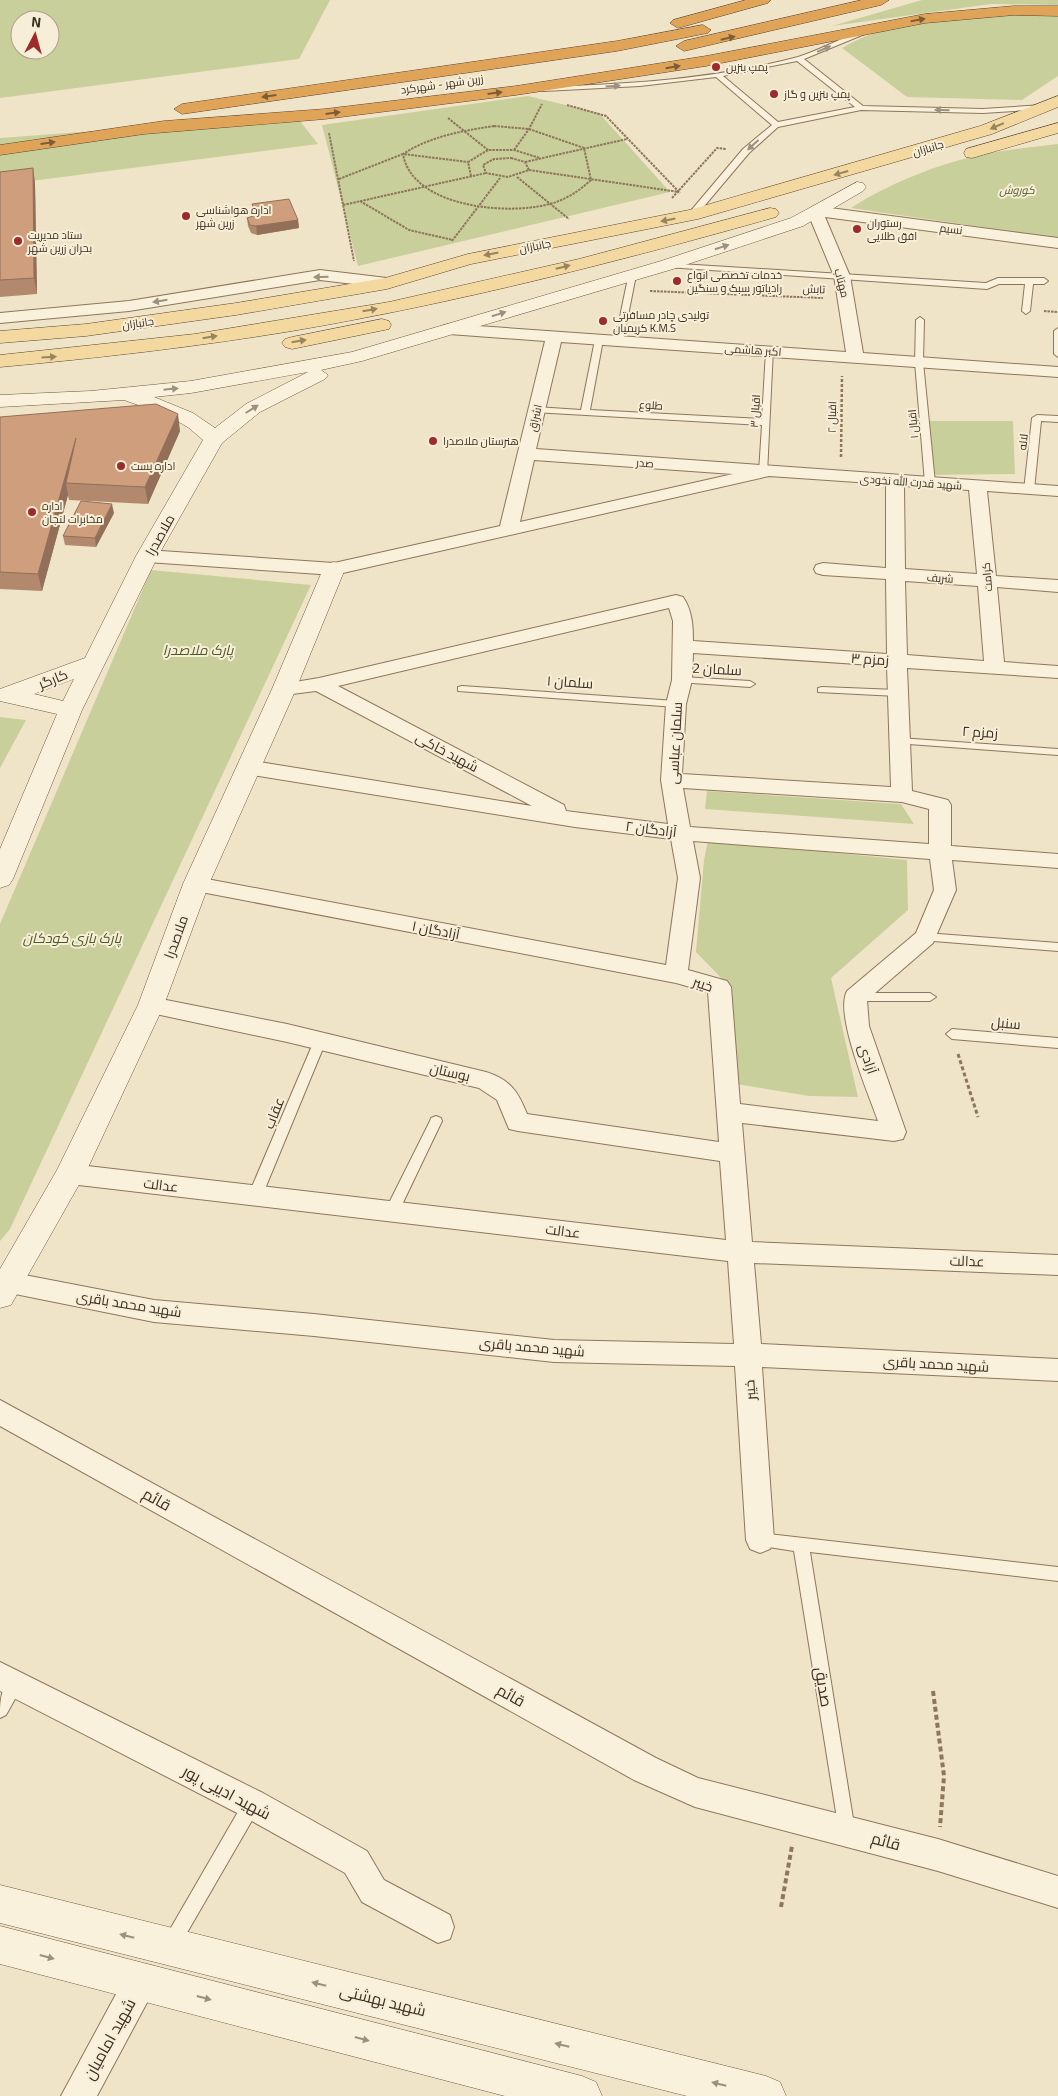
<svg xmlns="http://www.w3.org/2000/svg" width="1058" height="2096" font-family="Georgia,Cairo,serif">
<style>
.green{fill:#c9cf9b;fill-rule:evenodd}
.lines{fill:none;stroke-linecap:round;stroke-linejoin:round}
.lane-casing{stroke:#8d765c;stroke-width:2}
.street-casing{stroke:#8d765c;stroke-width:2}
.secondary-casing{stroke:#6f573f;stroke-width:1}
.primary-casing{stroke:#5b4430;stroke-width:1}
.highway-casing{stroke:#5b4430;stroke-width:1}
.path-far3{stroke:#8d765c;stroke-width:2;stroke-dasharray:2.5 1;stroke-linecap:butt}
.path-far2{stroke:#8d765c;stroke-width:2.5;stroke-dasharray:3 2;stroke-linecap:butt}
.path-far1{stroke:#8d765c;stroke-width:3;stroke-dasharray:4 2.5;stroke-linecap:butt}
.path{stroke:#8d765c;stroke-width:4;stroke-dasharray:5 3;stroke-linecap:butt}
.lane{fill:#faf1dc;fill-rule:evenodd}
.street{fill:#faf1dc;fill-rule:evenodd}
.secondary{fill:#faf1dc;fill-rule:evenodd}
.primary{fill:#f3d9a0;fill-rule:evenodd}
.highway{fill:#e0a458;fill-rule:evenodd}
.wall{fill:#b2896c}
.shaded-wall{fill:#916f58}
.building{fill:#cf9f7d;stroke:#916f58}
.oneway{fill:#7e5d36}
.oneway2{fill:#9c907e}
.oneway3{fill:#988460}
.poi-dot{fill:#9e2a2b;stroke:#f7eed8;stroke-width:2}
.labels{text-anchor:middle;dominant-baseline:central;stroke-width:4;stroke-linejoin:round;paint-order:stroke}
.far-poi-label{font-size:11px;fill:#3d2e20;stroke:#f7eed8;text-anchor:start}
.far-street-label{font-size:11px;fill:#3d2e20;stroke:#f7eed8}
.far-park-label{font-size:11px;font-style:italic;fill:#4d5a26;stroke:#f7eed8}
.street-label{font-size:14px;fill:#3d2e20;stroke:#f7eed8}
.park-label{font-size:14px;font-style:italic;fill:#4d5a26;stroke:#f7eed8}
.near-street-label{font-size:16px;fill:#3d2e20;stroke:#f7eed8}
</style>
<rect width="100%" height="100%" fill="#f0e4c8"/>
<!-- green -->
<path class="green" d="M0,0h330l-31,59 -299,39zM20,20h30v30h-30z
M922,0h136v5l-67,-1 -159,22z
M1033,14l25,1v61l-36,24 -115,-3 -65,-49c55,-33 128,-33 191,-34z
M528,96l71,17 71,79 -312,74 -36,-141z
M296,116l22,28 -318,41v-47z
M1058,144v94l-207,-30c38,-25 94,-47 139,-55 22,-4 45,-6 68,-9z
M928,421h85l2,53 -86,1z
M151,570l160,15 -301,644 -10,12v-317z
M0,717l26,3 -26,48z
M707,791l194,13 13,20 -209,-15z
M708,840l199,20 1,50 -77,68 27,119 -49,-1 -73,-12 -6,-97 -34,-35 8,-92z"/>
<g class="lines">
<defs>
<path id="lane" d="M865,30l4,2 -2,1 -63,26 59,47 120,3 60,-4 4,2 -4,2 -60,4 -122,-3 -83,17 -29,26 -54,64h-3l-4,-2 1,-2 54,-64 29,-24 -56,-48 -76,9 -96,5 -4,-2 4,-2c85,-3 172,-8 254,-30 23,-7 44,-20 67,-27zM797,61l58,46 -77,15 -55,-46z
M664,263l322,20 12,-5h46l4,3 -4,3h-11l-3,27 -4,3 -4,-3 3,-27h-26l-12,5 -320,-22 -4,-2z
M629,273l7,2 -13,66 -4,3 -4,-3z
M920,317l4,3 -1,42 12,121 -5,3 -5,-3 -10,-121 1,-42z
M1058,328v29l-4,-3v-23z
M599,337l4,3 -13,70 172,9 4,-68 7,-2 -6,125h-6l-2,-2 3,-47 -229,-13v-4l3,-1 45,3 14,-70z
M1037,415l21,1v6l-17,-1 -7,69 -5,3 -5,-3 8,-72z
M682,677l68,4 5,3 -5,3 -72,-5v-4z
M462,686l214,15 5,3 -5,3 -218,-16v-4z
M822,687l75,3 5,3 -5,3 -79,-4v-4z
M899,738l159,11v6l-163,-12 -1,-2 1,-2z
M925,933l133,10v8l-137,-11 -2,-3 2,-3z
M855,993h75l6,4 -6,4h-75l-6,-4z
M952,1029l106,9v10l-106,-9 -6,-5z
M320,1036l6,5 -64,155 -2,4h-10l-2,-4 66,-155z
M436,1116l5,2 1,3 -43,90 -2,4h-10l-2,-4 45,-90 1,-3z
M760,1533l298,34v14l-248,-29 45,279 -2,6 -6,2 -6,-2 -2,-6 -45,-280 -39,-6 -3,-5 3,-5z
M16,1676l6,2 2,5 -18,32 -6,3c0,-15 0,-36 16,-42z
M252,1796l6,2 2,6 -2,6 -81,140 -6,3 -6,-3 -3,-6 3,-6 81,-140z"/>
<path id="street" d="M815,206l243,32v10l-233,-31 25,59 13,77 195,14v10l-497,-35 -25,107 522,37v10l-71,-5 9,85 62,4v12l-61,-5 7,75 54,4v12l-151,-10 5,123 36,9 3,5v41l107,8v14l-106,-8 4,30 -23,53 -66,57 2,26 37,106 -3,7 -9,2 -152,-18 10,119 306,13v20l-304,-12 7,81 297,15v22l-296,-14 12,173 -4,9 -10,4 -10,-4 -4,-9 -11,-174 -181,-4 -240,-26 -160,-14 -154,-31v-16l9,-3 145,28 160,14 240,26 180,4 -6,-83 -658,-77 -9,-3 -4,-7 4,-7 9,-3 656,76 -6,-79 -202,-30 -9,-2 -12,-29 -18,-12 -192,-46 -136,-29 -8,-2 -4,-6 4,-6 8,-2 136,27 199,48c25,8 32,20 41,42l192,28 -11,-150 -32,-9 -480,-92 -8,-2 -3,-5 3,-5 8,-2 470,88 12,-87 -7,-39 -96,-12 -328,-53 -7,-2 -3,-5 3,-5 7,-2 285,46 -216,-115 -32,4 -7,-2 -3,-4 3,-4 42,-7 357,-83 7,2c9,13 10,28 10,44l194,13 -1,-75 -63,-4 -7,-2 -2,-4 2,-4 7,-2 63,5v-84l-117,-8 -435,99 -187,-13 -7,-2 -2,-4 2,-4 7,-2 187,13 166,-37 45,-185 -96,-7 -6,-2 -2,-3 2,-3 6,-2 397,28 -12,-76 -27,-65zM534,460l199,14 -213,48zM904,486l65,4 8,84 -72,-5zM905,581l73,5 6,75 -77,-6zM669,608l4,13 -1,59 -6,24 -5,76 7,44 -102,-13 -2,-6 -226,-119zM693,653l194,13 4,121 -209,-13 4,-70 6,-24zM683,788l219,14 27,7v35l-239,-17zM693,841l237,18 4,31 -18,43 -69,58c-13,23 22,104 31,130l-138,-17 -9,-117 -4,-6 -39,-11 12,-92z
M320,270l67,8 8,5 -8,5 -67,-8 -191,31 -129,12v-10l129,-12z
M0,1400l656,358 42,20 240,61 120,37v32l-120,-37 -243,-64 -61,-27 -634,-354z
M0,1662l263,131 104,58 17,29 66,35 4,12 -4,12 -12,4 -76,-41 -17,-29 -104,-58 -241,-124z
M141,1965l12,5 5,12 -61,114h-36l68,-126z"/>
<path id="secondary" d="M857,182l6,1 3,4 -3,4 -60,35 -130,43 -311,92 -41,9 7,5 -3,4 -65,33 -38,31 -64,113 -76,154 -69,169 -4,6 -9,3v-39l57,-135 -57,-13v-12l85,-31 51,-102 67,-116 -14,-12 -20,-12 -45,-16 -124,7v-12l91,-4 100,-10 161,-29 309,-91 130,-43zM308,372l-62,32 -31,24 -22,-15 -39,-16 37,-4zM74,679l-11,22 -29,-7z
M334,562l8,2 3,5 -49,120 -87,195 -45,121 -79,169 -74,131 -11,3v-39l57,-99 81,-165 45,-121 89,-195 51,-120 3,-5z
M0,1885l766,191 14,6 6,14h-99l-687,-173z
M0,1926l582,150 14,6 6,14h-97l-505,-132z"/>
<path id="primary" d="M1058,96v11l-66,27 -294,85 -227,45 -84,25 -151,26 -150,21 -86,7v-12l86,-7 150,-21 149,-25 83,-24 221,-44 291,-84z
M1058,123v10l-86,25 -6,-1 -2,-4 2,-4z
M770,208l6,1 3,4 -3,4c-159,45 -320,86 -484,114 -97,16 -194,27 -292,36v-12l195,-21 194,-32 190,-43z
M382,319l7,2 2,4 -2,4 -97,20 -7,-2 -3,-4 3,-4 7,-2z"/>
<path id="highway" d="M746,0h25l-3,3 -90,25 -8,-5 3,-3z
M862,0h27l-8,5 -197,46 -8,-5 8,-5z
M1014,6h44v10l-44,-1 -89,8 -219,43 -190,29 -191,24 -181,15 -144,21v-10l164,-24 161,-12 191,-23 190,-30 219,-42z
M703,25l8,5 -3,3 -91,18 -435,63 -8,-5 8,-5 435,-63z"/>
</defs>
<!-- lane casing -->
<use href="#lane" class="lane-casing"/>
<!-- street casing -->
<use href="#street" class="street-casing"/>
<!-- secondary casing -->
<use href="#secondary" class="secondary-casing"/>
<!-- primary casing -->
<use href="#primary" class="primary-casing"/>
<!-- highway casing -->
<use href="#highway" class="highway-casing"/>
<!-- path-far3 -->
<path class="path-far3" d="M567,105l39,11 74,77
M448,118l40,32
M494,126l35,3 55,19 7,32c-11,10 -21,17 -35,22 -41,15 -144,7 -153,-48 28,-18 59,-23 91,-28z
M329,133l25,128
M514,150l15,-21 13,-25
M511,158l14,4 4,8 -21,7 -22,-4 -3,-8 11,-6z
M525,162l102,-23
M529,170l150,22
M471,176l-3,-14 20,-12h26l26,8
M517,177l52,42
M339,179l64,-25 65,8
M672,198l45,-50 9,1
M360,201l49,29 44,10
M343,205l143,-32
M452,241l48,-63
M650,291l173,7
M1044,311l14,1"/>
<!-- path-far2 -->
<path class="path-far2" d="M841,457l1,-81"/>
<!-- path-far1 -->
<path class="path-far1" d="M958,1054l20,63"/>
<!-- path -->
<path class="path" d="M933,1691l11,85 -4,51
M781,1907l11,-61"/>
<!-- lane -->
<use href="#lane" class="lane"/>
<!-- street -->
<use href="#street" class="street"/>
<!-- secondary -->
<use href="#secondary" class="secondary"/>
<!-- primary -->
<use href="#primary" class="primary"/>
<!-- highway -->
<use href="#highway" class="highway"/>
</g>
<!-- wall -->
<path class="wall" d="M33,168l2,16 2,110 -37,3v-125z
M252,204l46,16 1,8 -42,7 -6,-2 -3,-7 -1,-8 7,-2 -2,-3z
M0,417l180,14 -32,73 -79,-4 -1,-5 -26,96 -42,-2z
M114,513l-18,34 -31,-2 -2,-9z"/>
<!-- shaded-wall -->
<path class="shaded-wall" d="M33,168l2,16 2,110 -3,-16z
M298,220l1,8 -42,7 -1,-9z
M178,414l2,17 -32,73 -3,-17z
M76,438l-10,45 2,12 -26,96 -4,-17z
M112,504l2,9 -18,34 -1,-9z"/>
<!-- building -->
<path class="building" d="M33,168l1,110 -34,2v-108z
M289,199l9,21 -42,6 -6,-1 -3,-7 9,-3 -4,-11z
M156,404l22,10 -33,73 -79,-4 10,-45 -38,136 -38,-2v-155z
M81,501l31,3 -17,34 -32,-2z"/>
<!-- one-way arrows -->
<defs><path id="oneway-solid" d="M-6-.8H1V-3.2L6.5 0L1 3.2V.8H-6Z" transform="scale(1.25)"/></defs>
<g class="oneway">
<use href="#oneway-solid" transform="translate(918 20) rotate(-10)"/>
<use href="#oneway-solid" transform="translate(728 38) rotate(-13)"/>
<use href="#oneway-solid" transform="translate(673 67) rotate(-9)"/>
<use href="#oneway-solid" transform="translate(495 93) rotate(-7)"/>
<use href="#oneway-solid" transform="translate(269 96) rotate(172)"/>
<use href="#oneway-solid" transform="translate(333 113) rotate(-7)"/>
<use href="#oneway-solid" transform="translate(48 143) rotate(-8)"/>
</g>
<g class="oneway2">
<use href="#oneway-solid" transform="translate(824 49) rotate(-23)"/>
<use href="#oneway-solid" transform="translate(613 86) rotate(-4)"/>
<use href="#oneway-solid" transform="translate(942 110) rotate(-179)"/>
<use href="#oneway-solid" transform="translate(753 145) rotate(138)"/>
<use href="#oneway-solid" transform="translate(722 247) rotate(-18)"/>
<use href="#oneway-solid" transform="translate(321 277) rotate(179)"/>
<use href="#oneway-solid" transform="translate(160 301) rotate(171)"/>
<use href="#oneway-solid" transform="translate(499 314) rotate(-17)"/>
<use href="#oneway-solid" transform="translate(171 389) rotate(-6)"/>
<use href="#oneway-solid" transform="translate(252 409) rotate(-32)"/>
<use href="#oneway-solid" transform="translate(127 1936) rotate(-166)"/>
<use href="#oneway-solid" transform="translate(47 1957) rotate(15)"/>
<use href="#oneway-solid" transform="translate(319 1984) rotate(-166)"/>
<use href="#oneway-solid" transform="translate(204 1998) rotate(15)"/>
<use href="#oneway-solid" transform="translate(362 2039) rotate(15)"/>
<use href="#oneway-solid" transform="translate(562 2045) rotate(-166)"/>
<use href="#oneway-solid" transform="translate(719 2084) rotate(-166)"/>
</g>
<g class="oneway3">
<use href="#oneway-solid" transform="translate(997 126) rotate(157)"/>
<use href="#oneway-solid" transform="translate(841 173) rotate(164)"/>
<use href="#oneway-solid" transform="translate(668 220) rotate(169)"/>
<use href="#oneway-solid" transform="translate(491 254) rotate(169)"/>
<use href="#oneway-solid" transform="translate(563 267) rotate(-14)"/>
<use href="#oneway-solid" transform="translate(370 310) rotate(-10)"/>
<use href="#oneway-solid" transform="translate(210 337) rotate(-9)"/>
<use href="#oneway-solid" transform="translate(299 341) rotate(-9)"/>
<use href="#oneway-solid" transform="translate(49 357) rotate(-4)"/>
</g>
<!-- markers -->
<g class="poi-dot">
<circle cx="716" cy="67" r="5"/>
<circle cx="774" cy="94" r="5"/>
<circle cx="186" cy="216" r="5"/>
<circle cx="857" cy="229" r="5"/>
<circle cx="18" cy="241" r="5"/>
<circle cx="677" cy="281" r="5"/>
<circle cx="603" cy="321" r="5"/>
<circle cx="433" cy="441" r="5"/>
<circle cx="121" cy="466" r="5"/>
<circle cx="32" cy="512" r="5"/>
</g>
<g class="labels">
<!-- far-poi labels -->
<g class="far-poi-label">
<text x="726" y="67">پمپ بنزین</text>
<text x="784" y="94">پمپ بنزین و گاز</text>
<text x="196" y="210">اداره هواشناسی<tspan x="196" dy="13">زرین شهر</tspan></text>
<text x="867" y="223">رستوران<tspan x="867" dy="13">افق طلایی</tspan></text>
<text x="28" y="235">ستاد مدیریت<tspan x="28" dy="13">بحران زرین شهر</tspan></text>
<text x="687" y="275">خدمات تخصصی انواع<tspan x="687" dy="13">رادیاتور سبک و سنگین</tspan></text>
<text x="613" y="315">تولیدی چادر مسافرتی<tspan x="613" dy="13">کریمیان K.M.S</tspan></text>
<text x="443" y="441">هنرستان ملاصدرا</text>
<text x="131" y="466">اداره پست</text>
<text x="42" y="506">اداره<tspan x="42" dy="13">مخابرات لنجان</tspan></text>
</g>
<!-- far-street labels -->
<g class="far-street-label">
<text transform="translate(442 84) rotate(-8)">زرین شهر - شهرکرد</text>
<text transform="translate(928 148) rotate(-17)">جانبازان</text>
<text transform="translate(951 229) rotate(7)">نسیم</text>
<text transform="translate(535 246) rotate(-11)">جانبازان</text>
<text transform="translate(842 283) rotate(75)">مهتاب</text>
<text transform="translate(814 289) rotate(2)">تابش</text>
<text transform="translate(138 323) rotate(-8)">جانبازان</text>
<text transform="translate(753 350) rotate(4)">اکبر هاشمی</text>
<text transform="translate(651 405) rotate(3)">طلوع</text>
<text transform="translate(755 411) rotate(-86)">اقبال ۳</text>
<text transform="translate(832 417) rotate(-89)">اقبال ۲</text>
<text transform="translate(535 418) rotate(-78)">اشراق</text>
<text transform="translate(913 424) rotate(-95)">اقبال ۱</text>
<text transform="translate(1023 442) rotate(-84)">لاله</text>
<text transform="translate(645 463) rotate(4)">صدر</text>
<text transform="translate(911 482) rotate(4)">شهید قدرت الله نخودی</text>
<text transform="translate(987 577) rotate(-95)">کرامت</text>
<text transform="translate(940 578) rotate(4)">شریف</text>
</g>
<!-- far-park labels -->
<g class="far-park-label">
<text x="1017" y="190">کوروش</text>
</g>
<!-- street labels -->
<g class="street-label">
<text transform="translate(160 535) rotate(-61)">ملاصدرا</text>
<text transform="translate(870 659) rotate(4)">زمزم ۳</text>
<text transform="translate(717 669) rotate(3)">سلمان 2</text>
<text transform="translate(53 679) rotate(-22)">کارگر</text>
<text transform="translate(570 682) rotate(4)">سلمان ۱</text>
<text transform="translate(980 732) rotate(4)">زمزم ۲</text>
<text transform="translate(675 743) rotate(-87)">سلمان عباسی</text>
<text transform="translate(447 752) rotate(28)">شهید خاکی</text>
<text transform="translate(651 829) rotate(7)">آزادگان ۲</text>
<text transform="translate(436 930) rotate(11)">آزادگان ۱</text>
<text transform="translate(176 937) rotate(-70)">ملاصدرا</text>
<text transform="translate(703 984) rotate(19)">خیبر</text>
<text transform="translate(1006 1023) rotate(5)">سنبل</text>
<text transform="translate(868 1059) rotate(71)">آزادی</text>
<text transform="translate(450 1072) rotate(13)">بوستان</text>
<text transform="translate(274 1113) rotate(-68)">عقاب</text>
<text transform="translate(161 1185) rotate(7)">عدالت</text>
<text transform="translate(563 1231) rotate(7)">عدالت</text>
<text transform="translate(967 1261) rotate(2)">عدالت</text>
<text transform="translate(129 1304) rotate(9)">شهید محمد باقری</text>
<text transform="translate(532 1347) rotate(5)">شهید محمد باقری</text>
<text transform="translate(936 1364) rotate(3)">شهید محمد باقری</text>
<text transform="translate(750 1390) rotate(-94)">خیبر</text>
</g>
<!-- park labels -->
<g class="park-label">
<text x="198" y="650">پارک ملاصدرا</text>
<text x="72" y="938">پارک بازی کودکان</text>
</g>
<!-- near-street labels -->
<g class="near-street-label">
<text transform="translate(157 1499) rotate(29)">قائم</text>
<text transform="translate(824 1687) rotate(81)">صدیق</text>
<text transform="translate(511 1695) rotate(29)">قائم</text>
<text transform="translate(227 1792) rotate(28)">شهید ادیبی پور</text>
<text transform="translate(886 1841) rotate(15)">قائم</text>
<text transform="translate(383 2000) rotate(14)">شهید بهشتی</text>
<text transform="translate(109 2039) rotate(-61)">شهید امامیان</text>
</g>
</g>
<!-- north arrow -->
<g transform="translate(35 35) rotate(6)"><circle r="24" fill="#f7eed8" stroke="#ada18e"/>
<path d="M0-4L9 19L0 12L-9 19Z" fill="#9e2a2b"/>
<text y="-8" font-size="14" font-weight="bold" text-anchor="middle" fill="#3d2e20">N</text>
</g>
</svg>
